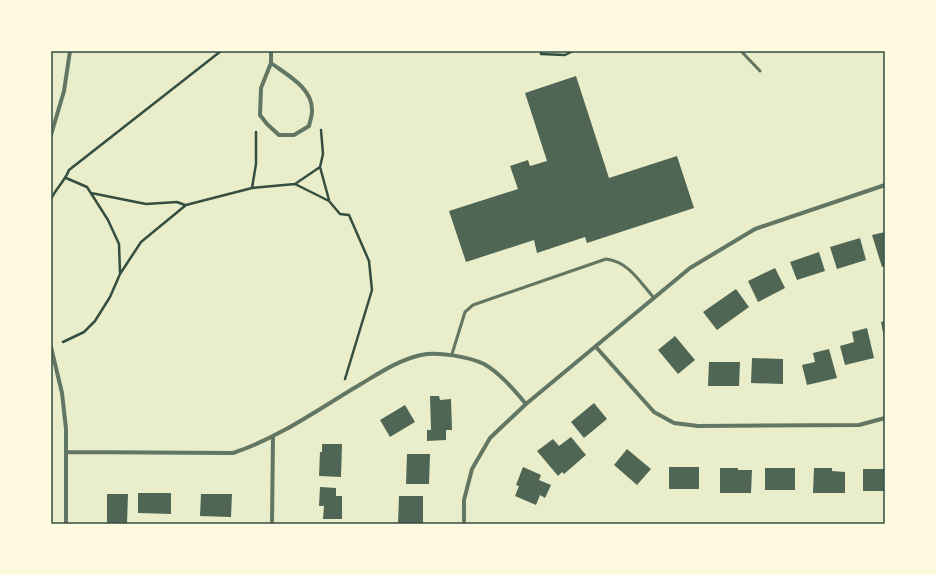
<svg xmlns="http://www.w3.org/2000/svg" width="936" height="575" font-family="'Noto Serif',serif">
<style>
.building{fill:#4f6655}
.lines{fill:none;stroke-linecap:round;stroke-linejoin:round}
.path{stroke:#344e41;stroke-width:2.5}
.service{stroke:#617663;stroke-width:3}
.minor{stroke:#617663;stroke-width:4}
.neatline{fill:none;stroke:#344e41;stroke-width:1.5}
</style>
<rect width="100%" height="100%" fill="#e9edc9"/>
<!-- building -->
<path class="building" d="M576,76l33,102 68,-22 17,52 -107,35 -2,-6 -48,16 -3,-13 -68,22 -17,-51 69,-22 -8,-23 18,-6 2,6 17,-5 -22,-68z
M885,232v34l-3,1 -10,-32z
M860,238l6,22 -29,9 -7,-22z
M819,252l6,19 -28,9 -7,-18z
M775,268l10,20 -27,14 -10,-21z
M736,289l13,18 -32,23 -14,-18z
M885,321v17h-1l-3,-16z
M867,328l7,30 -29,7 -5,-19 14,-4 -2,-10z
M675,336l20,24 -17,14 -20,-24z
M829,349l8,29 -30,7 -5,-20 13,-3 -2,-9z
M752,358l31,1v25l-32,-1z
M709,362h31l-1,24h-31z
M430,396h9l1,4 11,-1 1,31h-6v10l-19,1v-11h4z
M594,403l13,16 -23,19 -13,-16z
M405,405l10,17 -25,15 -10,-17z
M571,437l15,18 -22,19 -2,-2 -4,4 -21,-25 16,-12 6,7z
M322,444h20l-1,33 -22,-1 1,-24h2z
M627,449l24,20 -14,16 -23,-20z
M407,454h23l-1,30h-23z
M523,467l18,8 -2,5 12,5 -6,13 -5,-3 -4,10 -21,-9 4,-10 -3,-1z
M669,467h30v22h-30z
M720,468h18v2h14l-1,23h-31z
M765,468h30v22h-30z
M814,468h18v3l13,1v21h-32z
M863,469h22v22h-22z
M320,487l16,1v8h6v23h-19l1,-13h-5z
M138,493h33v21l-33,-1z
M107,494h21l-1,30h-20z
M201,494h31l-1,23 -31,-1z
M399,496h24v28h-25z"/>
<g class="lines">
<!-- path -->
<path class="path" d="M541,51v3l24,1 8,-4
M321,130l2,24 -3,13 9,33
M66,178l21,9 21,33 11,24 1,29
M295,184l34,17 11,13 9,1 20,46 3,29 -27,89
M252,188l4,-24v-32
M91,193l55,11 31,-2 8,3
M51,199c5,-11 14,-18 18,-29l152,-119
M63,342l21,-10 11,-11 15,-24 10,-23 21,-32 45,-37 66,-17 43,-4 25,-17"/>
<!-- service -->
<path class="service" d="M741,51l19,20
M452,354l13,-42 8,-7 133,-46c23,3 33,22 48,39"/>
<!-- minor -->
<path class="minor" d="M271,63c16,12 42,25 41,48 0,5 -2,10 -3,15l-15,9h-15l-12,-11 -7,-9 1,-27 10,-25v-12
M51,135l13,-44 6,-40
M51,347l11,46 4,36v95
M596,347l58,65 20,11 24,3 161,-1 26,-7
M66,452l167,1c46,-15 87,-45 128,-69 20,-12 38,-24 60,-29 17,-4 48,2 63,9 16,9 30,26 42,40
M272,524l1,-88
M464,524v-24l8,-31 18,-31 36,-34 164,-136 65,-39 130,-44"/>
</g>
<!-- border -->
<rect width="936" height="575" fill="none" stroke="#fefae0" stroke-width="104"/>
<rect x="52" y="52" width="832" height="471" class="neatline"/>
</svg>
